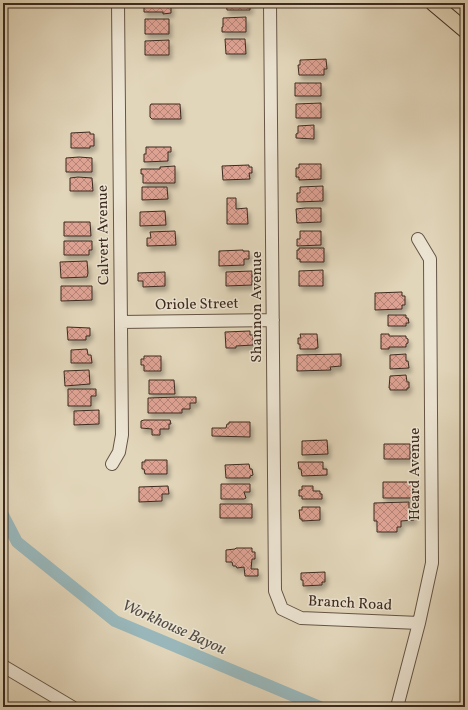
<svg xmlns="http://www.w3.org/2000/svg" width="468" height="710" font-family="Vollkorn,serif">
<style>
.lines{fill:none;stroke-linecap:round;stroke-linejoin:round}
.canal{stroke:#99b7ba;stroke-width:12}
.building{fill:url(#building-cross-hatch);stroke:#3c2a1f;filter:url(#shadow)}
.minor-casing{stroke:#665546;stroke-width:14}
.major-casing{stroke:#3c2a1f;stroke-width:17}
.minor{stroke:#ece4d2;stroke-width:12}
.major{stroke:#e2d6ba;stroke-width:15}
.labels{text-anchor:middle;dominant-baseline:central;stroke-width:3;stroke-linejoin:round;paint-order:stroke}
.street-label{font-size:15px;fill:#3c2a1f;stroke:#ece4d2}
.water-label{font-size:16px;font-style:italic;fill:#534d46;stroke:#ece4d2}
</style>
<defs>
<pattern id="building-cross-hatch" width="8" height="8" patternUnits="userSpaceOnUse"><rect width="8" height="8" fill="#dea293"/><path d="M0 0l8 8M0 8l8-8" fill="none" stroke="#b58477"/></pattern>
<filter id="shadow"><feDropShadow dx="2.5" dy="4.5" stdDeviation="2" flood-color="#0004"/></filter>
</defs>
<rect width="100%" height="100%" fill="#e2d6ba"/>
<filter id="stains"><feTurbulence type="fractalNoise" baseFrequency=".005" numOctaves="4"/><feColorMatrix values="0 0 0 0 .2 0 0 0 0 .09 0 0 0 0 .02 0 0 0 .5 -.17"/></filter>
<radialGradient id="worn" r=".72"><stop offset=".6" stop-color="#630" stop-opacity="0"/><stop offset="1" stop-color="#630" stop-opacity=".3"/></radialGradient>
<g class="lines">
<!-- canal -->
<path class="canal" d="M3,515l14,27 98,79 205,86"/>
</g>
<!-- building -->
<path class="building" d="M144,3l27,1v9l-8,1v-2h-19z
M226,3h24v7h-23z
M246,17v15h-24v-5h1v-9z
M145,19h24v15h-24z
M225,39h20l1,15h-20z
M169,40v15h-24v-14z
M326,59l1,10h-3v6h-25l-1,-10h2v-5z
M295,83h26v13h-26z
M321,103v15h-25v-14z
M151,104h29l1,15h-29l-2,-2v-11z
M314,125v14l-18,-1v-4l2,-1v-7z
M90,132v2h4v12h-4v2h-19v-15z
M146,147h25v5h-3v9l-24,1v-8h2z
M79,157l13,1v14h-26v-14z
M299,164h22v15l-22,1v-3h-3v-9h3z
M249,165v2h3v6h-3l1,6 -27,1 -1,-14z
M175,166v17h-32v-9h-2v-5h19v-2z
M78,177l14,1 1,13h-23v-13z
M323,186v15l-26,1v-9h3v-6z
M142,187h25l1,12 -26,1z
M227,198h9v11l11,-1 1,16h-21z
M305,208h16v14l-24,1 -1,-14z
M165,211l1,14 -26,1v-14z
M64,222h26l1,14h-27z
M175,231l1,14 -29,1v-8h4l-1,-6z
M300,231h21v14l-24,1v-7h3z
M64,241h28v9h-3v5h-25z
M299,248h25v14h-24v-3h-3v-9h2z
M243,250v1h6v8h-5v6l-25,1v-15z
M87,261l1,12 -1,4 -26,1 -1,-16z
M323,270v16h-24v-15z
M252,271v14l-26,1v-14z
M165,272v14l-22,1v-6h-5v-8z
M61,286h31v14l-31,1z
M402,292v4h3v9h-3v4l-27,1v-17z
M388,315h18v3h2l1,5h-3v3h-18z
M67,327l23,1v8h-4v4h-18z
M250,331v4h3v10l-17,1v2h-10l-1,-16z
M300,334h17l1,14h-2v1h-16v-5h-2v-6h3z
M381,334h8v2h17v2l2,1v4l-2,1v3h-17v2h-8z
M87,349l1,6h3l1,8h-21v-13z
M341,354v12l-11,1 1,3 -34,1v-16z
M406,354v7h2l1,7 -19,1v-14z
M144,356h17v15h-17v-6h-3v-6h3z
M89,370l1,14 -25,2 -1,-15z
M406,375l1,7h2v6h-2v2h-17v-2h-1l1,-12z
M149,380h25l1,14h-26z
M68,389h28v7h-5v10h-23z
M178,397h18v6h-6v6h-8v4h-34v-15z
M99,410v14l-25,1v-14z
M144,420h26l1,4h-2v5h-9v6h-8v-6l-11,-1v-7z
M229,422h21v15l-38,-1v-8h14l1,-4h2z
M327,440l1,14 -26,1v-14z
M384,444h26v15h-26z
M145,460h22v14h-22l-1,-5h-2v-7h3z
M298,462h25v7h4v6l-25,1 -1,-7h-2z
M249,464l1,5h2l1,6 -3,1v2h-24l-1,-13z
M383,482h31v16h-31z
M221,484h29v8h-6l2,6 -2,1h-23z
M168,486l1,8h-7v7l-23,1v-15z
M302,486h11v5h7v3h2v5h-20v-3h-3v-6h3z
M409,502v7h5v11l-13,1v6h-4v5h-20v-11h-3v-18z
M220,504h32v14h-32z
M302,507h18v13l-18,1v-2h-2l-1,-9h3z
M236,548h16v4h3v7h-3l-1,10h7v7h-13l-1,-9 -7,1 -1,-2h-3l-1,-4h-6v-12l9,-1z
M325,572v10h-3v3l-19,1v-6h-2v-7z"/>
<g class="lines">
<defs>
<path id="minor" d="M270,3l5,588 7,18 19,9 118,5
M121,322l152,-2
M112,464l7,-12 3,-17 -4,-432
M3,666l69,41
M397,707l22,-84 13,-60 -2,-304 -12,-20"/>
<path id="major" d="M433,3l32,27"/>
</defs>
<!-- minor casing -->
<use href="#minor" class="minor-casing"/>
<!-- major casing -->
<use href="#major" class="major-casing"/>
<!-- minor -->
<use href="#minor" class="minor"/>
<!-- major -->
<use href="#major" class="major"/>
</g>
<g class="labels">
<!-- street labels -->
<g class="street-label">
<text transform="translate(104 235) rotate(-91)">Calvert Avenue</text>
<text transform="translate(197 305) rotate(-1)">Oriole Street</text>
<text transform="translate(257 307) rotate(-90)">Shannon Avenue</text>
<text transform="translate(415 474) rotate(-90)">Heard Avenue</text>
<text transform="translate(350 604) rotate(3)">Branch Road</text>
</g>
<!-- water labels -->
<g class="water-label">
<text transform="translate(174 628) rotate(24)">Workhouse Bayou</text>
</g>
</g>
<!-- margin -->
<rect width="468" height="710" fill="none" stroke="#e2d6ba" stroke-width="16"/>
<rect x="4" y="4" width="460" height="702" fill="none" stroke="#3c2a1f" stroke-width="2"/>
<rect x="8" y="8" width="452" height="694" fill="none" stroke="#3c2a1f"/>
<rect width="100%" height="100%" filter="url(#stains)"/>
<rect width="100%" height="100%" fill="url(#worn)"/>
</svg>
